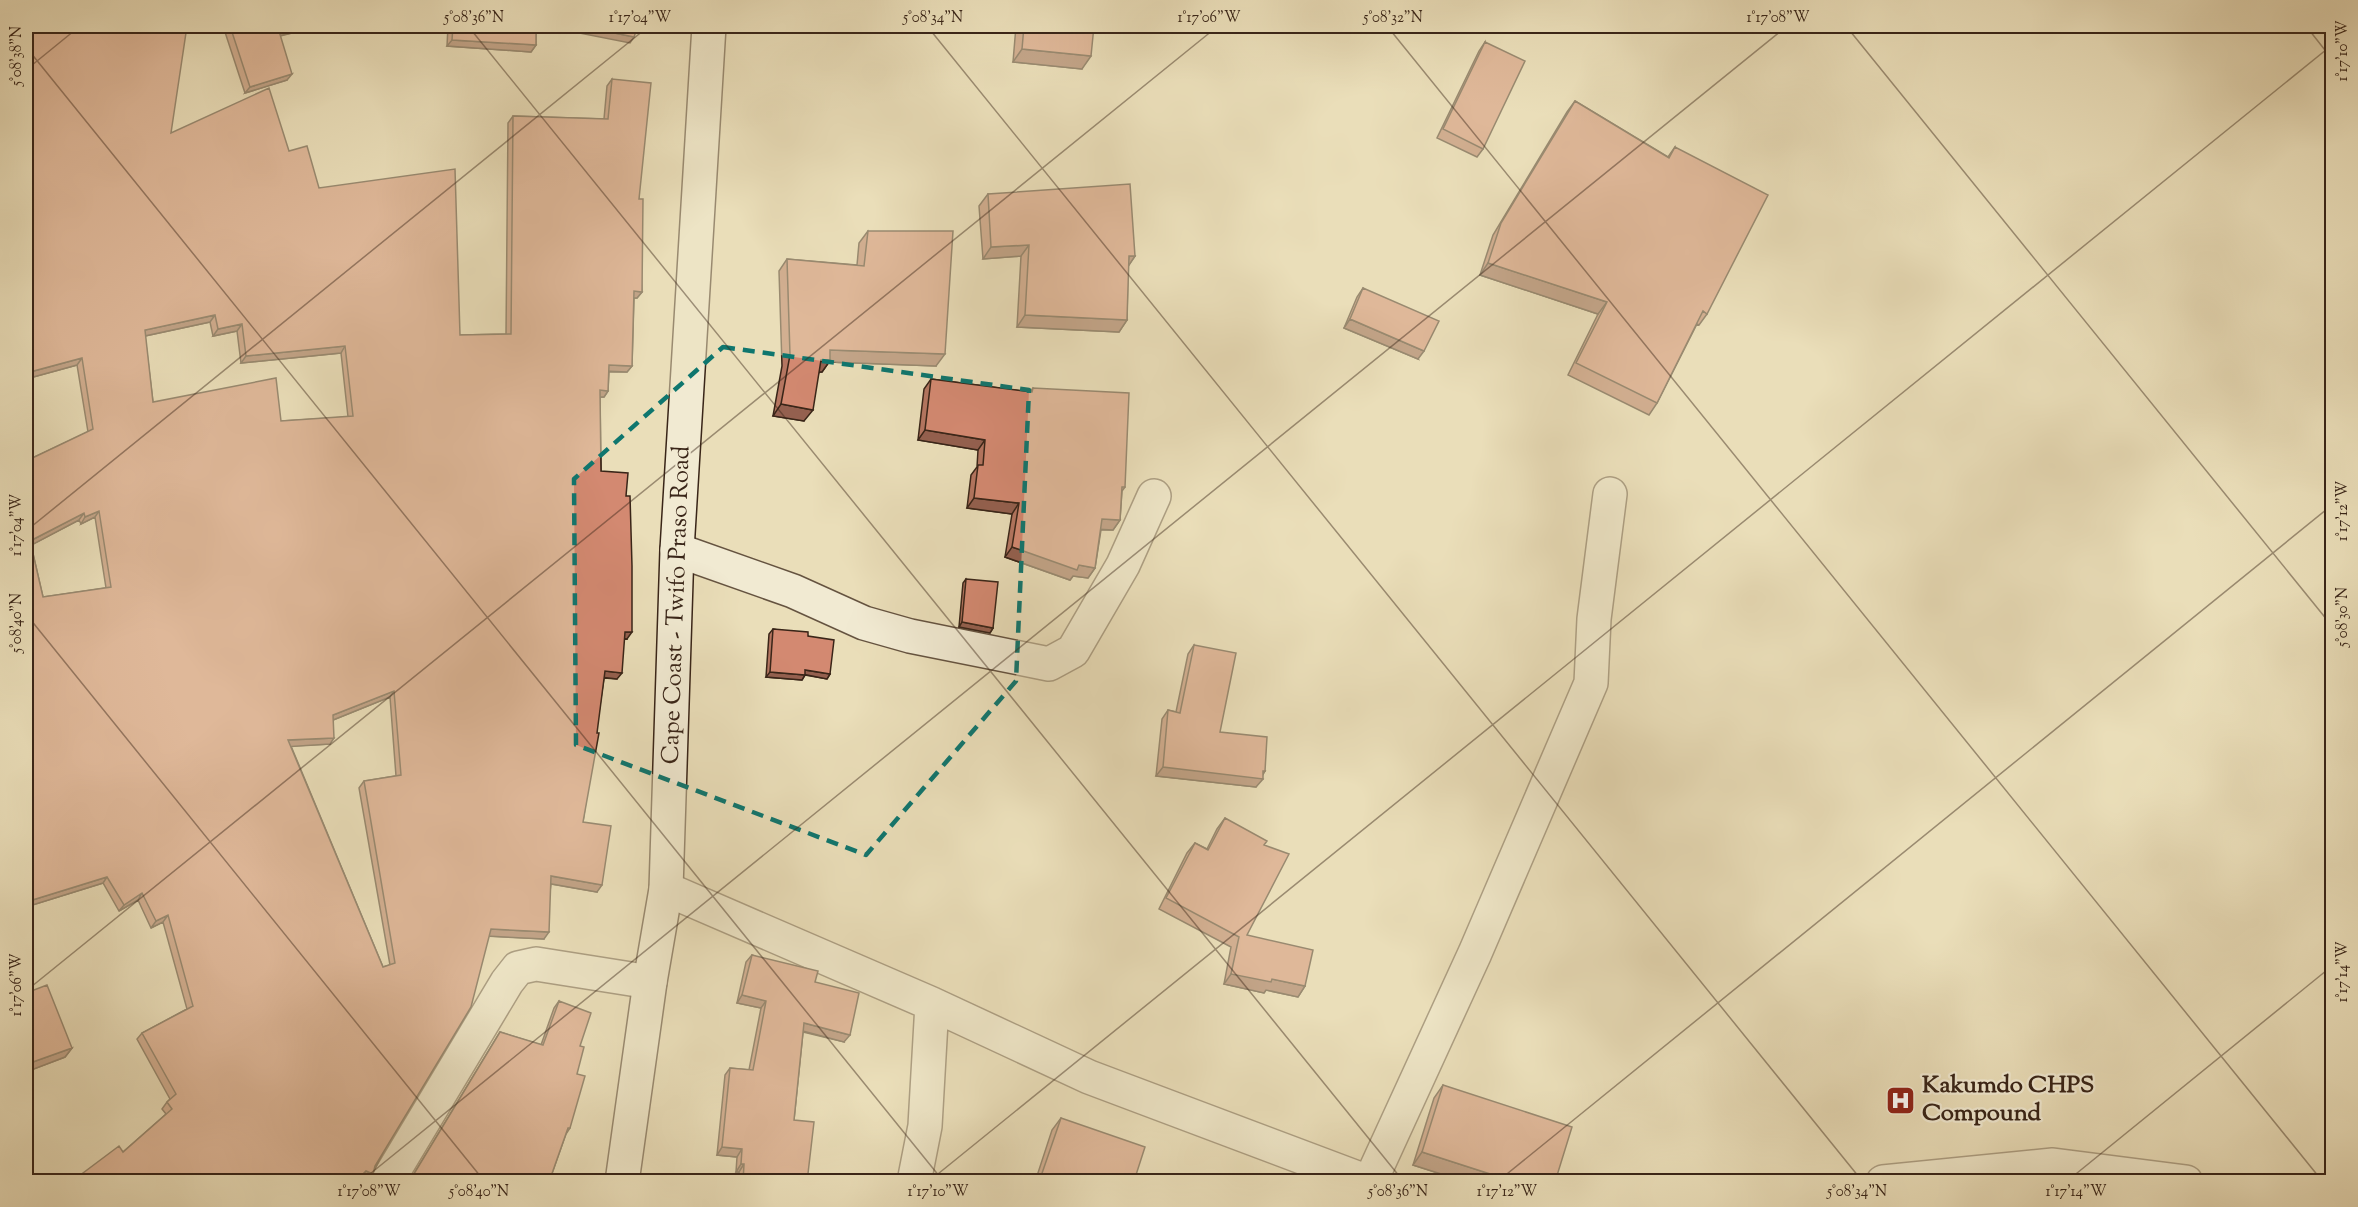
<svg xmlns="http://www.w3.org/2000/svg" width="2358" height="1207" font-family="'Sorts Mill Goudy',serif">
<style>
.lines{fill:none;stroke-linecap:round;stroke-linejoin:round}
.street-casing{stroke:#655340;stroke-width:36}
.secondary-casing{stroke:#392518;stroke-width:36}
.street{stroke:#f1ead2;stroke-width:33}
.secondary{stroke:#f1ead2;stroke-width:33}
.wall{fill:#b57661;stroke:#392518;stroke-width:1.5;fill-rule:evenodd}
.shaded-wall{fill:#94604f;stroke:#392518;stroke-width:1.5}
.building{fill:#d38971;stroke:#392518;stroke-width:1.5;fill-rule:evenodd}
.marked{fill:none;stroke:#0f766e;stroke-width:4.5;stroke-dasharray:12 8;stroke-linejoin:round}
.ticks{fill:none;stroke:#392518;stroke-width:1.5;stroke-opacity:0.45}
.labels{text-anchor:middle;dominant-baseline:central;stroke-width:4.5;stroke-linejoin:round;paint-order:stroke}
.street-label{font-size:24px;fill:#392518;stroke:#f1ead2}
.poi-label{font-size:24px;font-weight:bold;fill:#392518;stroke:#f1ead2;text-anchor:start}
.neatline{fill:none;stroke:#392518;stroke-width:2}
.ticks-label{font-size:15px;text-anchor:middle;fill:#392518}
</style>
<rect width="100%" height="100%" fill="#eadeb9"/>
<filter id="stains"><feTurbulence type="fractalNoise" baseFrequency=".00333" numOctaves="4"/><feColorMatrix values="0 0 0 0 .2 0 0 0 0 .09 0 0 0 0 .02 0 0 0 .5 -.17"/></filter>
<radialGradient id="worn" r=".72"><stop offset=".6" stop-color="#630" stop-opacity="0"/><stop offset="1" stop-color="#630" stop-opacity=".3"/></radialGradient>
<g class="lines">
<defs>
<path id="street" d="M677,550l116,41 71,32 46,13 139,28 24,-13 50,-86 31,-69
M666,889l266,115 157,73 279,105
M387,1182l120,-200 11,-14 18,-4 114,18
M914,1182l11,-56 7,-122
M1370,1182l105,-229 116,-270 3,-64 16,-125
M1883,1182l170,-17 133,17"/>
<path id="secondary" d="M622,1182l28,-200 16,-93 11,-339 32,-524"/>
</defs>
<!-- street casing -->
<use href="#street" class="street-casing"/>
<!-- secondary casing -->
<use href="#secondary" class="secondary-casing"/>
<!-- street -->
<use href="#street" class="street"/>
<!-- secondary -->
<use href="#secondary" class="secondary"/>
</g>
<!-- wall -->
<path class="wall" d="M26,26l145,107 118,18 30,37 141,147 46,-1 2,-211 5,-7 91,3 3,-33 5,-7 27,120 3,93 -5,6h-3l-2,68 -5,6h-18l-1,19 -4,6h-4l1,74 25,25 1,143 -3,-1 -7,41 -13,-1 -21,144 14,70 -46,-8 -7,55 -55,-3 -120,245 -8,-3 -4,4h-286l52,-30 43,-38 -4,-5 5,-7 3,-3 -33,-60 5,-6 45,-24 -24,-87 -12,6 -13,-28 -19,11 -16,-28 -77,24v-446l62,-29 -11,-67 -51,14 1,-128 -1,-2zM210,322l3,14 24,-5 4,32 100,-10 7,64 -67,4 -128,-19 -8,-66zM95,517l11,71 -63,9 -12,-52 48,-25 2,4zM390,697l6,79 -32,5 -5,7 31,177 -7,2 -92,-221 39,-2 3,-24z
M223,26h98l-41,10 7,44 -42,13z
M448,26h88v19l-5,7 -84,-6z
M1016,26h78l-12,43 -69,-7z
M1485,42l-2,107 -6,8 -40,-19 42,-87z
M1575,101l93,56 7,-10 32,167 -8,11 -2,-1 -40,79 -8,12 -81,-40 30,-61 -118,-39 13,-40 74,-123z
M988,194l147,62 -7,10 -1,54 -8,12 -102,-5 4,-71 -38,3 -4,-53z
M868,231l68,135 -107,-4 -7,10h-3l-15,49 -31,-5 9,-50 -3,-95 8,-12 70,6 2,-22z
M1363,288l55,71 -74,-31 13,-31z
M931,379l99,13 3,-4 92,99 -3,4 -2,29 -7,10h-12l-6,38 -7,10 -15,-2 -3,4 -65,-23 7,-43 -45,-6 4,-33 6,-8 1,-17 -60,-10 6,-51z
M966,579l27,49 -3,5 -31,-6 4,-44z
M773,629l35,7 22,38 -3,5 -22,-4 -3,5 -36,-3 3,-43z
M1194,645l26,87 45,39 -9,16 -100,-11 6,-57 6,-9 8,2 12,-58z
M1225,818l39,27 -17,90 58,51 -7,11 -32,-7 -2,3 -40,-9 7,-37 -72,-38 28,-56 8,-10 12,6 10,-20z
M752,955l63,27 29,60 -41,-10 -9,88 13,62h-69l1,-10h-3l1,-15 -20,-2 8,-80 5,-7 19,2 12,-62 -24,-5 9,-41z
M26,993l46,55 -7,9 -39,15z
M559,1001l21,45 -10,82 -4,6 -17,48h-140l91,-150 41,13 13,-37z
M1443,1085l112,97h-89l-53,-17 21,-67z
M1061,1118l74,60 14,4h-114l17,-52z"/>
<!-- shaded-wall -->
<path class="shaded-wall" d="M299,26h22l-47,11 5,-6z
M544,26h36l54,11 -4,6z
M452,40l84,5 -5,7 -84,-6z
M1022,49l69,7 -9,13 -69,-7z
M292,74l-5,6 -42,13 5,-6z
M1029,245l-8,11 -38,3 8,-12z
M1129,256h6l-8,12z
M1488,263l119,39 -9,12 -118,-39z
M634,291l8,1 -5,6h-7z
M215,315l-5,7 -70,15 5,-7z
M1025,315l102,5 -8,12 -102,-5z
M1350,319l74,32 -6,8 -74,-31z
M242,324l-5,7 -24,5 5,-7z
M345,346l-4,7 -100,10 5,-7z
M830,350l115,4 -9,12 -107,-4 -7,10h-9z
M82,358l-5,7 -51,14v-3l4,-4z
M609,365l23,1 -5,6 -23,-1z
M600,390l8,1 -4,6h-9z
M781,404l32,6 -9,11 -31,-5z
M925,430l60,10 -7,10 -60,-10z
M974,498l45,5 -7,11 -45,-6z
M99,511l-4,6 -14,7 4,-7z
M84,513l-5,7 -53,28 4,-7z
M1102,519l18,1 -7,10 -18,-1z
M1012,547l67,18 16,3 -7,10 -15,-2 -3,4 -65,-23z
M962,622l31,6 -3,5 -31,-6z
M625,632h7l-5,7 -7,-1z
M805,670l25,4 -3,5 -25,-5z
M605,671l17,2 -5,6 -17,-2z
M770,672l35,3 -3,5 -36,-3z
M394,691l-4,6 -62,25 5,-7z
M334,738l-4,6 -46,3 4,-7z
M1163,767l100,4h2l-5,7 3,1 -7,8 -100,-11z
M551,876l51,9 -5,7 -51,-9z
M107,877l-4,6 -77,24v-5z
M142,893l-4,7 -19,11 5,-6z
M168,915l-5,7 -12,6 5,-7z
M491,929l58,3 -5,7 -58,-3z
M1231,974l41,5 33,7 -7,11 -32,-7 -2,3 -40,-9z
M742,995l24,6 -5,7 -24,-5z
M804,1023l46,12 -6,7 -45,-12z
M72,1048l-7,9 -39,15v-2l4,-7z
M722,1147l20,2 -5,8 -20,-2z
M1422,1152l93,30h-49l-53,-17z
M741,1164h3l-5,8h-3z
M366,1171l7,3 -4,7 -8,-3 -4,4h-2z"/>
<!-- building -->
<path class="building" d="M26,26h161l-16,107 98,-45 20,63 18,-5 12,42 136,-19 5,166 51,-1 2,-218 95,3 4,-40 39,4 -12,116h4l-1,93 -8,-1 -2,75 -23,-1 -1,26 -8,-1 1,81 27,2 -2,23h4l2,70v66h-7l-3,41 -17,-2 -8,62h2l-16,89 28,4 -9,59 -51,-9 -2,56 -58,-3 -20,78 -96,159 -2,8 -7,-3 -11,11h-284l48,-36 4,6 49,-43 -5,-7 9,-8 -34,-61 51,-27 -25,-91 -12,6 -14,-28 -18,12 -17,-28 -81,25v-441l67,-32 -11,-71 -52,14 -4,4v-124l6,-5 -6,-16zM215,315l3,14 24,-5 4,32 99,-10 8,70 -72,5 -5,-43 -123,24 -8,-72zM99,511l12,76 -68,10 -13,-56 54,-28 1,4zM394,691l7,84 -37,6 31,182 -12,4 -95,-227 46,-2 -1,-23z
M230,26h69l-20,5 13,43 -42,13z
M453,26h83v19l-84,-5z
M580,26h58l-4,11z
M1024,26h70l-3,30 -69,-7z
M1485,42l40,19 -42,88 -40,-20z
M1575,101l94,57 6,-11 93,48 -61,119 -4,-3 -46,92 -81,-40 31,-61 -119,-39 13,-40z
M1130,184l5,72h-6l-2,64 -102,-5 4,-70 -38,2 -3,-53z
M868,231h85l-8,123 -115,-4v10h-9l-8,50 -32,-6 9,-49 -3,-96 77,7z
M1363,288l76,33 -15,30 -74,-32z
M931,379l101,13 1,-4 96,5 -4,94h-3l-2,33 -18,-1 -7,49 -16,-3 -2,5 -65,-23 7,-44 -45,-5 4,-33h5l2,-25 -60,-10z
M966,579l32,3 -5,46 -31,-6z
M773,629l35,3v4l26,4 -4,34 -25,-4v5l-35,-3z
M1194,645l42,8 -16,79 47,5 -2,34h-2v8l-100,-12 5,-57 12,3z
M1225,818l42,23 -3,4 25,9 -42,81 66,15 -8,36 -33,-7 -1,3 -40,-8 8,-37 -73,-39 29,-55 13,7z
M752,955l66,16 -3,11 44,11 -9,42 -46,-12 -10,97 20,2 -7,60h-64l1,-18h-3l1,-15 -20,-2 8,-79 23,2 13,-69 -24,-6z
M47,985l25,63 -42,15 -4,-12v-58z
M559,1001l32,12 -11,33 4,1 -7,27 8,2 -15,52h-2l-19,54h-140l91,-150 43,13z
M1443,1085l129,42 -17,55h-40l-93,-30z
M1061,1118l84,29 -10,31 14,4h-110z"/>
<!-- marked area -->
<path d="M0 0H2358V1207H0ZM723,347l306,43 -13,291 -150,174 -290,-110 -2,-266z" fill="#eadeb9" fill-opacity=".55" fill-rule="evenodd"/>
<path class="marked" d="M723,347l306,43 -13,291 -150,174 -290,-110 -2,-266z"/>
<!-- ticks -->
<path class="ticks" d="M468,26l936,1156M927,26l936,1156M1387,26l936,1156M1846,26l486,600M2306,26l26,33M26,47l918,1135M26,70l54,-44M26,531l623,-505M26,614l459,568M26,991l1192,-965M26,1181v1M360,1182l1427,-1156M928,1182l1404,-1137M1497,1182l835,-677M2066,1182l266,-216"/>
<!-- icons -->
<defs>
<symbol id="hospital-square" viewBox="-11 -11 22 22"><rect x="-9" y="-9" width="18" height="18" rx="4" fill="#8f2418" stroke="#f1ead2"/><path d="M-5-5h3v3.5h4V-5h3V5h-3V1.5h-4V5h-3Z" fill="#fff"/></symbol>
</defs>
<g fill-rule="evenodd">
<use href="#hospital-square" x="1884" y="1084" width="33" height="33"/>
</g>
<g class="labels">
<!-- street labels -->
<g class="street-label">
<text transform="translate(677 605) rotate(-88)">Cape Coast - Twifo Praso Road</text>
</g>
<!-- poi labels -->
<g class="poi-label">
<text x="1922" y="1086">Kakumdo CHPS<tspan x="1922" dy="28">Compound</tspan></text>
</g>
</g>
<!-- margin -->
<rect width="2358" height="1207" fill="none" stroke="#eadeb9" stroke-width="66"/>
<rect x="33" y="33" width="2292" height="1141" class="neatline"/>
<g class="ticks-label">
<text x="474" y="22">5°08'36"N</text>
<text x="640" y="22">1°17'04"W</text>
<text x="933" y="22">5°08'34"N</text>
<text x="1209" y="22">1°17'06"W</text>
<text x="1393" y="22">5°08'32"N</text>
<text x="1778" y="22">1°17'08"W</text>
<text transform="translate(2342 51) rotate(-90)" y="5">1°17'10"W</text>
<text transform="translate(16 56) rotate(-90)" y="5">5°08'38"N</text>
<text transform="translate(2342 511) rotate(-90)" y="5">1°17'12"W</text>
<text transform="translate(16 525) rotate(-90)" y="5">1°17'04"W</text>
<text transform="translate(2342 617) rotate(-90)" y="5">5°08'30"N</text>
<text transform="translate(16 623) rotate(-90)" y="5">5°08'40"N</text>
<text transform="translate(2342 972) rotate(-90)" y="5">1°17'14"W</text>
<text transform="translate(16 985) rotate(-90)" y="5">1°17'06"W</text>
<text x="369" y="1196">1°17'08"W</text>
<text x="479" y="1196">5°08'40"N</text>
<text x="938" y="1196">1°17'10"W</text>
<text x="1398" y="1196">5°08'36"N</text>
<text x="1507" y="1196">1°17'12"W</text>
<text x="1857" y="1196">5°08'34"N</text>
<text x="2076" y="1196">1°17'14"W</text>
</g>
<rect width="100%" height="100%" filter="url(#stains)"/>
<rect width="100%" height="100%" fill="url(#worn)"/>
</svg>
